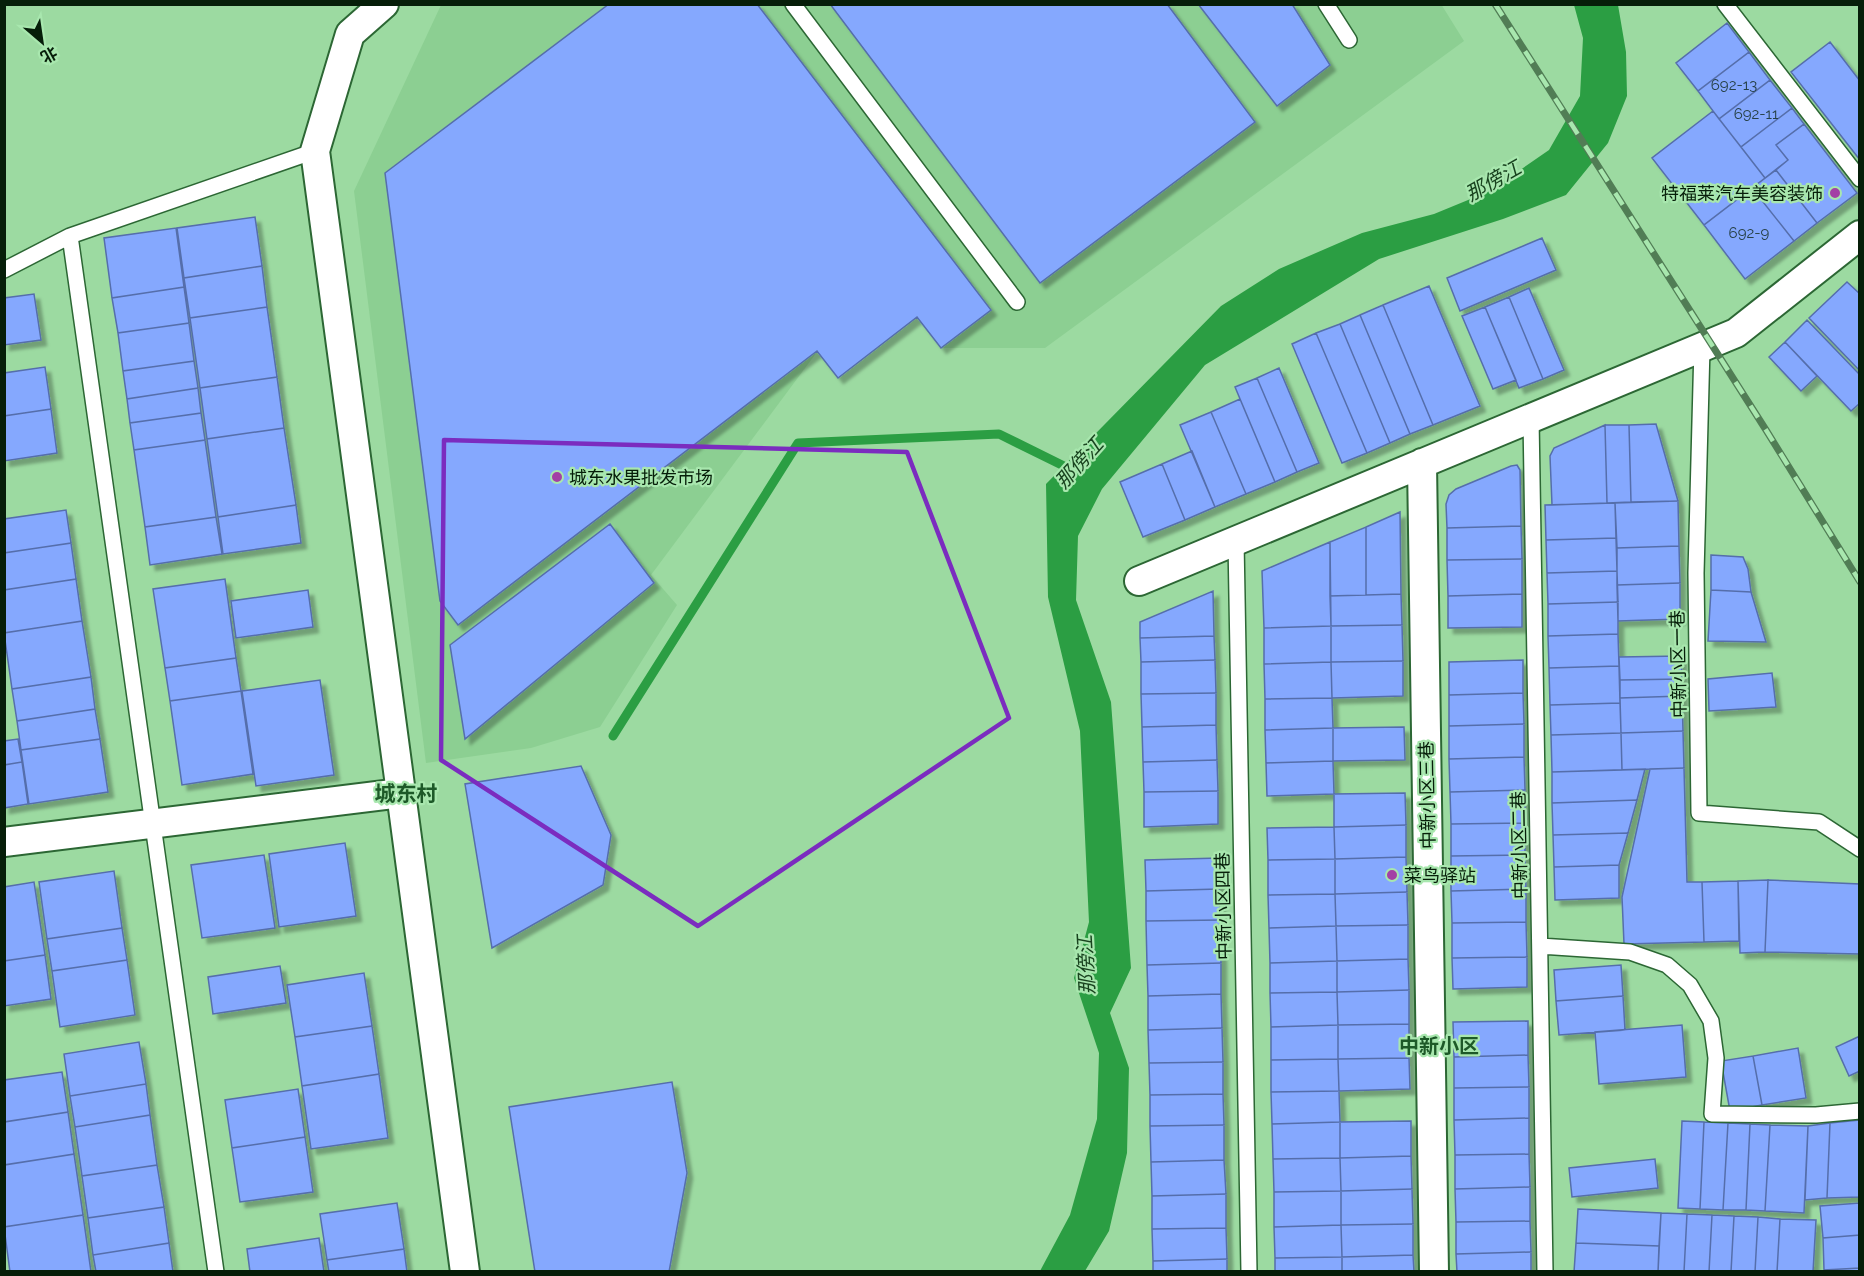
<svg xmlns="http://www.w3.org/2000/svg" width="1864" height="1276" font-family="Raleway,'Noto Sans SC',sans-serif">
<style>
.built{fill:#8ccf92}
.water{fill:#2b9e43}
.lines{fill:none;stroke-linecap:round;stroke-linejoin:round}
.stream{stroke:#2b9e43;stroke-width:9}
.building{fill:#85a8fe;stroke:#556eab;stroke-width:1.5;filter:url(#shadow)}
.service-casing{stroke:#2c6734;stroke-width:18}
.minor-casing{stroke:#2c6734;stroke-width:32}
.service{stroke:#fff;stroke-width:15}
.minor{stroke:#fff;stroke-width:28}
.rail-casing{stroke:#517d55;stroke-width:7}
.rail{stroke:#a8e7ae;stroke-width:4.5;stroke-dasharray:14;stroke-linecap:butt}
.marked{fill:none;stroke:#7b2cbf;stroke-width:4.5;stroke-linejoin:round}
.poi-dot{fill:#a340a5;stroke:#a8e7ae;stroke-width:2}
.labels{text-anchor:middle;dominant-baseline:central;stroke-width:4.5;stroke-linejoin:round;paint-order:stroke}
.number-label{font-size:15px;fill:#264046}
.poi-label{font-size:18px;fill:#061e09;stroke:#a8e7ae;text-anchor:start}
.street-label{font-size:18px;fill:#061e09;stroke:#a8e7ae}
.water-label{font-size:20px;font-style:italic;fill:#19431f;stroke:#a8e7ae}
.neighbourhood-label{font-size:20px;font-weight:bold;fill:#1d5928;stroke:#a8e7ae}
.quarter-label{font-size:21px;font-weight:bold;fill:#1d5928;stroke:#a8e7ae}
</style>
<defs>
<filter id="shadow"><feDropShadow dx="5.5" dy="5.5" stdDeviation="1.5" flood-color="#0004"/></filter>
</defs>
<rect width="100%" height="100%" fill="#9cdaa1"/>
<!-- built -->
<path class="built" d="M1441,4l23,37 -419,307h-104l-24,-30 -79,60 -21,-26 -166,223 26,30 -77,122 -69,21 -105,15 -72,-572 87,-186z"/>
<!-- water -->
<path class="water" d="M1574,5h44l8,47 1,44 -19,47 -42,52 -63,24 -124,40 -174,106 -103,124 -24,47 -2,64 35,102 20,266 -21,45 19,55 -2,85 -18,78 -24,40h-45l30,-56 27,-96 2,-66 -25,-75 15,-56 -9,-191 -32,-134 -2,-113 175,-178 58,-37 83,-36 72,-19 56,-23 59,-41 31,-54 3,-58z"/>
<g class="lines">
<!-- stream -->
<path class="stream" d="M613,736l185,-293 201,-9 75,37"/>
</g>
<!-- building -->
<path class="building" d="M609,4h148l234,306 -50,38 -24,-31 -79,61 -21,-27 -359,274 -18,-24 -55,-428z
M830,4h337l88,118 -215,161z
M1198,4h94l38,61 -53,41z
M1727,23l22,29 -51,39 -22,-28z
M1830,42l30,39v79l-69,-88z
M1749,52l21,28 -51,39 -21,-28z
M1770,80l22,28 -51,39 -22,-28z
M1792,108l12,16 -28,21 12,15 -23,18 -24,-31z
M1713,111l52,67 -61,47 -52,-67z
M1804,124l53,69 -40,30 -41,-53 12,-10 -12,-15z
M1776,170l41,53 -23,18 -42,-53z
M1752,188l42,53 -49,38 -41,-54z
M255,217l7,49 -78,12 -7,-50z
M176,228l8,59 -72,11 -8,-60z
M1542,238l14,32 -96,41 -13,-33z
M262,266l5,41 -77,11 -6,-40z
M1847,282l13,12v77l-51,-53z
M1429,286l51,120 -47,19 -50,-120z
M184,287l5,36 -71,10 -6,-35z
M1529,288l35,82 -21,9 -34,-82z
M34,294l7,46 -37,5v-47z
M1509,297l34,82 -24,9 -34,-81z
M1383,305l50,120 -23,9 -50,-119z
M267,307l10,70 -77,11 -10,-70z
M1485,307l31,73 -23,9 -31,-73z
M1360,315l50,119 -20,9 -50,-119z
M1807,320l53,55v28l-9,8 -66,-69z
M189,323l5,38 -71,10 -5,-38z
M1340,324l50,119 -23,10 -51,-120z
M1316,333l51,120 -25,10 -50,-119z
M1785,342l32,34 -16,15 -32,-34z
M194,361l4,27 -71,11 -4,-28z
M45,367l6,42 -47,7v-43z
M1279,368l40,95 -22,9 -40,-94z
M277,377l7,51 -77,11 -7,-51z
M1257,378l40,94 -22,10 -40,-95z
M198,388l3,25 -71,10 -3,-24z
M1240,399l35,83 -29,12 -35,-82z
M51,409l6,44 -53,8v-45z
M1211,412l35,82 -31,13 -35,-82z
M201,413l4,27 -71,10 -4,-27z
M1656,424l22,77 -47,1 -2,-77z
M1605,425l2,78 -55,2 -2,-49 4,-8z
M1605,425h24l2,77 -24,1z
M284,428l12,77 -78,12 -11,-78z
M205,440l11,77 -71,10 -11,-77z
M1192,451l23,56 -30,13 -23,-56z
M1162,464l23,56 -42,17 -23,-55z
M1517,465l3,5 1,56 -74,2 -1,-24 3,-9 7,-6 55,-23z
M1678,501l1,45 -62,2 -2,-45z
M1615,503l1,35 -70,2 -1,-35z
M296,505l5,38 -78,11 -5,-37z
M66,510l5,33 -67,10v-34z
M1400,512l1,82 -35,1v-68z
M216,517l6,37 -72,11 -5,-38z
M610,524l44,59 -189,156 -15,-94z
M1521,526l1,33 -75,1v-32z
M1366,527v68l-36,1v-54z
M1616,538l1,33 -70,2 -1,-33z
M1330,542l1,84 -67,2 -2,-57z
M71,543l5,36 -72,11v-37z
M1679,546l1,37 -63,2v-37z
M1711,555l32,2 5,12 3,23 -40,-2z
M1522,559v35l-74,2 -1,-36z
M1617,571l1,31 -70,2 -1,-31z
M76,579l6,42 -78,12v-43z
M225,579l11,79 -71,10 -12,-79z
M1680,583v36l-62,2 -1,-36z
M308,590l5,37 -77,11 -5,-37z
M1711,590l40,2 15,50 -58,-1z
M1213,591l1,45 -74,2v-16z
M1401,594l1,31 -71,1 -1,-30z
M1522,594v33l-74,1v-32z
M1618,602v32l-70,2v-32z
M82,621l9,56 -79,12 -8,-56z
M1402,625l1,36 -72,1v-36z
M1331,626v36l-67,2v-36z
M1618,634l1,32 -70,2 -1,-32z
M1214,636l1,24 -74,2 -1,-24z
M1681,656l1,23 -62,1 -1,-23z
M236,658l5,33 -71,10 -5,-33z
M1215,660l1,33 -75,1v-32z
M1523,660v33l-74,2v-33z
M1403,661v35l-71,2 -1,-36z
M1331,662l1,36 -67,1 -1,-35z
M1619,666l1,37 -70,2 -1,-37z
M1772,673l4,34 -67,4 -1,-32z
M91,677l4,32 -78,12 -5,-32z
M1682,679v17l-62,2v-18z
M320,680l14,95 -78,11 -14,-95z
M241,691l12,83 -71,11 -12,-84z
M1216,693v32l-74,2 -1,-33z
M1523,693l1,31 -75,2v-31z
M1682,696l1,35 -62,2 -1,-35z
M1332,698l1,30 -68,2v-31z
M1620,703l1,30 -70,2 -1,-30z
M95,709l5,30 -79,11 -4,-29z
M1524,724v33l-75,2v-33z
M1216,725l1,35 -74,2 -1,-35z
M1404,727l1,33 -72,1v-33z
M1333,728v33l-67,2 -1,-33z
M1683,731l1,37 -62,2 -1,-37z
M1621,733l1,37 -70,2 -1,-37z
M18,739l4,23 -18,3v-24z
M100,739l8,53 -79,12 -8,-54z
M1524,757l1,33 -75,2 -1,-33z
M1217,760l1,31 -74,1 -1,-30z
M1333,761l1,33 -67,2 -1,-33z
M22,762l6,42 -24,4v-43z
M581,766l30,69 -8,50 -111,63 -27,-164z
M1684,768l3,114h15l2,60 -80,2 -2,-47 28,-128z
M1645,769l-8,31 -85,3v-31z
M1525,790v33l-74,1 -1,-32z
M1218,791v33l-74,3v-35z
M1405,793l1,32 -72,2v-33z
M1637,800l-9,33 -75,2 -1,-32z
M1525,823v32l-74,1v-32z
M1406,825v32l-71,2 -1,-32z
M1334,827l1,32 -67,1 -1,-32z
M1628,833l-9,32 -65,2 -1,-32z
M345,843l11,73 -77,11 -10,-73z
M264,855l11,73 -73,10 -11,-73z
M1525,855l1,34 -75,2v-35z
M1406,857l1,35 -72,2v-35z
M1219,858v31l-73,2 -1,-31z
M1335,859v35l-67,1v-35z
M1619,865v33l-64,2 -1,-33z
M114,871l8,57 -75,11 -8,-57z
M1768,880l92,4v70l-95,-2z
M1768,880l-3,72 -25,1 -2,-72z
M1738,881l1,60 -35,1 -2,-60z
M34,882l11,73 -41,6v-74z
M1219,889l1,31 -74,1v-30z
M1526,889v33l-74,1 -1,-32z
M1407,892l1,33 -72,1 -1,-32z
M1335,894l1,32 -67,2 -1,-33z
M1220,920l1,43 -74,2 -1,-44z
M1526,922l1,35 -75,1v-35z
M1408,925v34l-71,2 -1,-35z
M1336,926l1,35 -67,2 -1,-35z
M122,928l5,32 -75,11 -5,-32z
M45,955l6,44 -47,7v-45z
M1527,957v30l-74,2 -1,-31z
M1408,959l1,31 -72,2v-31z
M127,960l8,55 -75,12 -8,-56z
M1337,961v31l-67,1v-30z
M1221,963v31l-73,2 -1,-31z
M1621,965l2,31 -67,5 -2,-31z
M280,966l6,37 -73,11 -5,-37z
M364,973l8,53 -77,11 -8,-52z
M1409,990v34l-71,1 -1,-33z
M1337,992l1,33 -67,2 -1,-34z
M1221,994l1,34 -74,2v-34z
M1623,996l2,34 -66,5 -3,-34z
M1528,1021v34l-74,2 -1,-35z
M1409,1024v34l-71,1v-34z
M1338,1025v34l-67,1v-33z
M1682,1025l4,52 -87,7 -4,-52z
M372,1026l7,48 -77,12 -7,-49z
M1222,1028l1,34 -74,1 -1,-33z
M1860,1036v35l-11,5 -13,-29z
M139,1042l7,42 -76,12 -6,-42z
M1798,1048l8,50 -44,7 -9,-49z
M1528,1055l1,32 -75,1v-31z
M1753,1056l9,49 -32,6 -9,-50z
M1409,1058l1,31 -71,2 -1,-32z
M1338,1059l1,32 -68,1v-32z
M1223,1062v32l-73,1 -1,-32z
M62,1072l6,40 -64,10v-42z
M379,1074l9,64 -77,11 -9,-63z
M672,1082l15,91 -18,99h-134l-26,-165z
M146,1084l4,31 -75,12 -5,-31z
M1529,1087v31l-75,2v-32z
M298,1089l7,48 -73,11 -7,-48z
M1339,1091l1,31 -68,2 -1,-32z
M1223,1094l1,31 -74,1v-31z
M68,1112l6,42 -70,11v-43z
M150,1115l7,50 -75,11 -7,-49z
M1529,1118v36l-74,1 -1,-35z
M1860,1120v77l-33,1 3,-75z
M1411,1121v35l-71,2v-36z
M1682,1121l22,1 -4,87 -22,-1z
M1340,1122v36l-67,1 -1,-35z
M1704,1122l24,1 -5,87 -23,-1z
M1728,1123l22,1 -4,86h-23z
M1830,1123l-3,75 -22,2 3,-74z
M1750,1124l20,1 -5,86 -19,-1z
M1224,1125v35l-73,2 -1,-36z
M1770,1125l38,1 -4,87 -39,-2z
M305,1137l8,55 -73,10 -8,-54z
M74,1154l9,61 -79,12v-62z
M1529,1154l1,33 -75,2v-34z
M1411,1156l1,33 -71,2 -1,-33z
M1340,1158l1,33 -67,1 -1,-33z
M1655,1159l3,29 -86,9 -3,-29z
M1224,1160l2,34 -74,2 -1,-34z
M157,1165l7,42 -76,11 -6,-42z
M1530,1187v34l-74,1 -1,-33z
M1412,1189l1,35 -72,1v-34z
M1341,1191v34l-67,2v-35z
M1226,1194v34l-74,1v-33z
M397,1203l7,46 -77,11 -7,-46z
M1860,1203v32l-37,3 -3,-32z
M164,1207l5,36 -76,12 -5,-37z
M1578,1209l83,4 -2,33 -83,-3z
M1661,1213l26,1 -3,58h-26z
M1687,1214l25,1 -3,57h-25z
M83,1215l8,57h-81l-6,-45z
M1712,1215l22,1 -3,56h-22z
M1734,1216l24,1 -3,55h-24z
M1758,1217l22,2 -3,53h-22z
M1780,1219l36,1 -3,52h-36z
M1530,1221l1,31 -75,2v-32z
M1413,1224v31l-71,2 -1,-32z
M1341,1225l1,32 -67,1 -1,-31z
M1226,1228l1,31 -74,2 -1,-32z
M1860,1235v33l-36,2 -1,-32z
M319,1238l5,34h-74l-3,-23z
M169,1243l4,29h-77l-3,-17z
M1576,1243l83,3 -1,26h-84z
M404,1249l3,23h-78l-2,-12z
M1531,1252v20h-74l-1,-18z
M1413,1255l1,17h-72v-15z
M1342,1257v15h-67v-14z
M1227,1259v13h-74v-11z
M1860,1268v4h-36v-2z"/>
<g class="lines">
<defs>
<path id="service" d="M793,4l224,298
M1326,4l23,36
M1725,4l135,175
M70,236l146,1036
M4,270l66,-34 245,-85
M1702,347l-6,226 3,240 120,9 41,27
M1531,418l14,854
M1236,541l13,731
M1540,946l90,6 37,13 23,20 21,36 5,37 -4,56 104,1 44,-4"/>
<path id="minor" d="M1422,463l12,809
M1139,581l597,-248 124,-98
M401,793l64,479
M4,842l397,-49 -86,-642 35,-117 34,-30"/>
</defs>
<!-- service casing -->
<use href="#service" class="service-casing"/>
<!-- minor casing -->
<use href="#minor" class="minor-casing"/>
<!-- service -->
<use href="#service" class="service"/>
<!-- minor -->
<use href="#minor" class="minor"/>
<defs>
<path id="rail" d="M1495,4l271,426 94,152"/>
</defs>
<!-- rail casing -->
<use href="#rail" class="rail-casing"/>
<!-- rail -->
<use href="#rail" class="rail"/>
</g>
<!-- marked area -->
<path class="marked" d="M444,440l463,12 102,266 -311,208 -257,-166z"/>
<!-- markers -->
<g class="poi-dot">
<circle cx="1835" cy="193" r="6"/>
<circle cx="557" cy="477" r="6"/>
<circle cx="1392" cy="875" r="6"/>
</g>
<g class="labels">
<!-- number labels -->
<g class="number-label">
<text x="1734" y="85">692-13</text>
<text x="1756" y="114">692-11</text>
<text x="1749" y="233">692-9</text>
</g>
<!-- poi labels -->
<g class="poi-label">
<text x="1823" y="193" text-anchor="end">特福莱汽车美容装饰</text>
<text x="569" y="477">城东水果批发市场</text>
<text x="1404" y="875">菜鸟驿站</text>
</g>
<!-- street labels -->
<g class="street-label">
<text transform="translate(1678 664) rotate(-91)">中新小区一巷</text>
<text transform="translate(1427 795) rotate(-91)">中新小区三巷</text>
<text transform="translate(1519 845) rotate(-91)">中新小区二巷</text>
<text transform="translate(1223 906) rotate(-91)">中新小区四巷</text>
</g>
<!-- water labels -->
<g class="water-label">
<text transform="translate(1493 181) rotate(-30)">那傍江</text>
<text transform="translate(1079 463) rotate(-48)">那傍江</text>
<text transform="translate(1086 965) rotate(-93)">那傍江</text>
</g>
<!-- neighbourhood labels -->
<g class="neighbourhood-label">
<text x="1439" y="1046">中新小区</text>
</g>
<!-- quarter labels -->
<g class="quarter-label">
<text x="406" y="793">城东村</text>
</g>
</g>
<!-- border -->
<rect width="1864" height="1276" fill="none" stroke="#061e09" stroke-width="12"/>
<!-- north arrow -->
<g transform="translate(42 42) rotate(151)" stroke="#a8e7ae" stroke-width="4.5" paint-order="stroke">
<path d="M0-4.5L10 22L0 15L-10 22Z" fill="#061e09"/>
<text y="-9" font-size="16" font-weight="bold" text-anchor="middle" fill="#061e09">北</text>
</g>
</svg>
